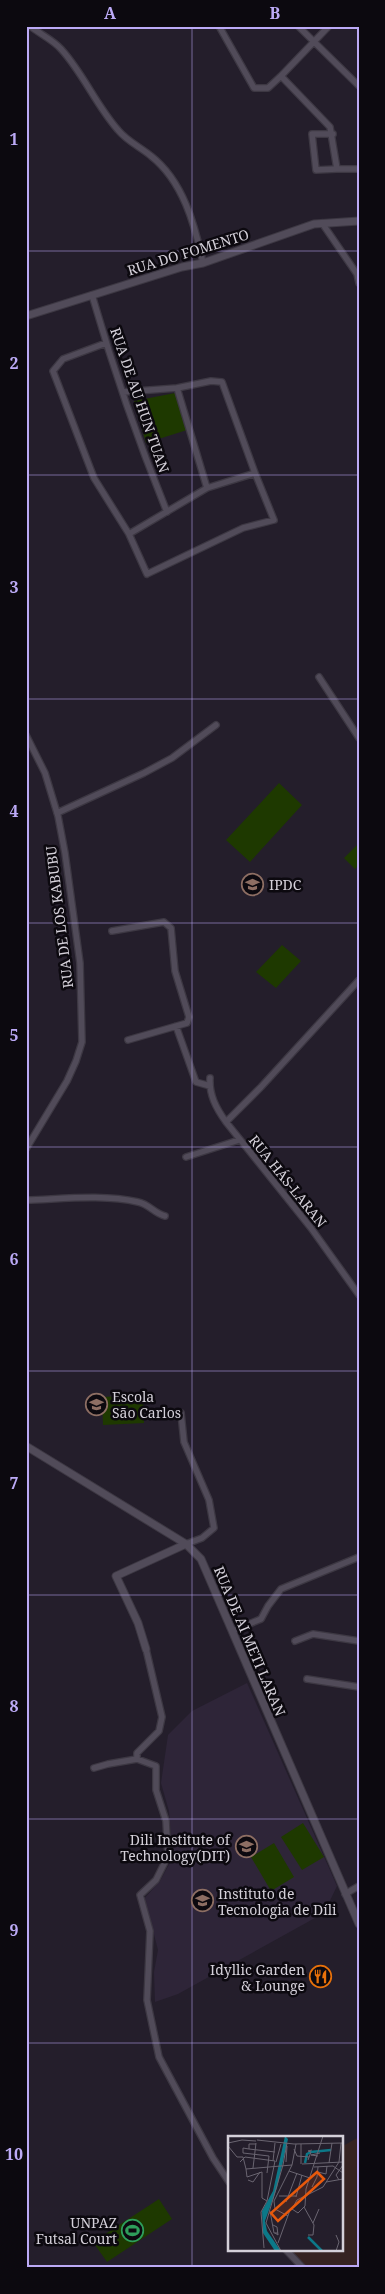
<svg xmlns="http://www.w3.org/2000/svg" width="385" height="2294" font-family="'Noto Serif',serif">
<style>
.built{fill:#2e2538}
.industrial{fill:#362322}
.green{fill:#1e3900}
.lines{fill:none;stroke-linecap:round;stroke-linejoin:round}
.minor-casing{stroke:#3d3843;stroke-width:8}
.tertiary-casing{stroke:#3d3843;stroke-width:9}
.minor{stroke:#514b59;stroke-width:5.5}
.tertiary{stroke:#514b59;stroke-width:7}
.grid{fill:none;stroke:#bcaaf6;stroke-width:1;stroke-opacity:0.55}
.labels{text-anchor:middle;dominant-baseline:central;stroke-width:5;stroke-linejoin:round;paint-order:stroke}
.street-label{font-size:14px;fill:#d4d0d9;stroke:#0c090f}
.poi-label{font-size:14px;fill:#d4d0d9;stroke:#0c090f;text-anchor:start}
.inset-river{fill:none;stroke:#0c7888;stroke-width:2.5}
.inset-road{fill:none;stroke:#6a6571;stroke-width:1}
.view{fill:#e8590c;fill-opacity:0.15;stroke:#e8590c;stroke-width:2.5}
.inset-edge{fill:none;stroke:#d4d0d9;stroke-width:2.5}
.neatline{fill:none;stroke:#bcaaf6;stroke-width:2}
.grid-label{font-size:16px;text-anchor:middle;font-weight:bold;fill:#bcaaf6}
</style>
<rect width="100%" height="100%" fill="#241e2b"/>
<!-- built -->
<path class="built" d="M247,1683l90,203 -13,27 -146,81 -23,8 -1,-30 4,-22 -9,-35 -6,-15 17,-19 13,-24 -4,-46 -8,-28 7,-48 24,-24z"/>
<!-- industrial -->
<path class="industrial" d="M359,2137v131h-58l-16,-18h56v-103z"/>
<!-- green -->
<path class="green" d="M175,393l12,37 -41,13 -12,-42z
M279,783l23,22 -52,57 -24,-22z
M359,843v22l-4,4 -11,-11z
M282,945l19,16 -25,27 -20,-16z
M143,1395l1,28 -41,2 -1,-28z
M303,1823l21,34 -22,13 -21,-33z
M274,1843l20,34 -23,14 -20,-34z
M159,2199l13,20 -65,43 -14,-20z"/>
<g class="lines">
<defs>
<path id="minor" d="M30,26c10,8 23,14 31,23 22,24 35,56 57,81 9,11 22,17 33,26 32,25 44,69 52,107
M219,26l35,62h14l13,-12
M298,26l61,60
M329,26l-48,50 49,51 7,42h22
M333,134h-21l4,36 21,-1
M322,223l35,51 2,9
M92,295c21,73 46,146 75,217
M106,343l-43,16 -10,12 41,107 35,56 78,-46 48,-15 -33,-91 -11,-1 -34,7 -54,4
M177,388l30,100
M129,534l18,40 96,-46 31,-8 -19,-47
M319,677l40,61
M26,735l19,38 13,43 7,37 15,110 2,79 -6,19 -9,20 -41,68
M57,813l87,-40 28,-15 44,-33
M112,931l52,-9 7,6 4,43 14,46 -2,6 -59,17
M176,1026l20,56 14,4
M210,1078c-1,17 6,30 16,44l85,106 48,67
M226,1122l35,-35 98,-107
M186,1157l53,-17
M26,1200c36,-1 77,-6 112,2 11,2 17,12 27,14
M181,1413l3,29 25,58 5,28 -12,10 -16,6
M232,1631l29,-12 7,-13 13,-17 78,-32
M295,1641l18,-7 46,7
M307,1679l52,8
M137,1759v-6l22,-22 3,-14 -16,-68
M94,1768l14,-4 29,-5 19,7v24l10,31 2,35 -12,24 -16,15 10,36 -3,69 12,57 54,101 16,24
M345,1894l14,-8
M286,2250l17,18"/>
<path id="tertiary" d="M26,316l156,-49 21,-4 111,-39 45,-3
M26,1446l160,98 15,15 158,365
M146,1649l-8,-26 -22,-47 70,-32"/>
</defs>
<!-- minor casing -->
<use href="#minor" class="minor-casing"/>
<!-- tertiary casing -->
<use href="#tertiary" class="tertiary-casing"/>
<!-- minor -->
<use href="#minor" class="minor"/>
<!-- tertiary -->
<use href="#tertiary" class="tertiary"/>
</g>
<!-- grid -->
<path class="grid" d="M192,26v2242M26,251h333M26,475h333M26,699h333M26,923h333M26,1147h333M26,1371h333M26,1595h333M26,1819h333M26,2043h333"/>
<!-- icons -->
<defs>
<symbol id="university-ring" viewBox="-11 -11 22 22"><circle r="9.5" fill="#0c090f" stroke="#8d6e63" stroke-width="1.5"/><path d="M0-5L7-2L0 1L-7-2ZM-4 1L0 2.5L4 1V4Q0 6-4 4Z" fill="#8d6e63"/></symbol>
<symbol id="school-ring" viewBox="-11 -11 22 22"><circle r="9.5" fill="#0c090f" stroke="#8d6e63" stroke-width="1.5"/><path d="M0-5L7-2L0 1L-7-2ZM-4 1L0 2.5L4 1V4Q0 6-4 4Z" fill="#8d6e63"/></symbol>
<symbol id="restaurant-ring" viewBox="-11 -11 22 22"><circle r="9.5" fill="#0c090f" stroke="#e8710a" stroke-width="1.5"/><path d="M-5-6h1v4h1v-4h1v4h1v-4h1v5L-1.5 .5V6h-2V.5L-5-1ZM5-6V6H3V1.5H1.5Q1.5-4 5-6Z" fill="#e8710a"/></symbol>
<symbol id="stadium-ring" viewBox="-11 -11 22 22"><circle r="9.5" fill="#0c090f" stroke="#2e9e5b" stroke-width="1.5"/><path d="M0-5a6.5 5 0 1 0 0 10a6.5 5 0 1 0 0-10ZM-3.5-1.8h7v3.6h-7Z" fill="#2e9e5b"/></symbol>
</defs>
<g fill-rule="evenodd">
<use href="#university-ring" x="240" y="872" width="25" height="25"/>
<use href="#school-ring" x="84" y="1392" width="25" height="25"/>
<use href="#university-ring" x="234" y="1834" width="25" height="25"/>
<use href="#university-ring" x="190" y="1888" width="25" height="25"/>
<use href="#restaurant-ring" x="308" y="1964" width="25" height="25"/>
<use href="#stadium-ring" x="120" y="2218" width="25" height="25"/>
</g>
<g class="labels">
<!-- street labels -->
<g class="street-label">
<text transform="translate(188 252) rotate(-17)">RUA DO FOMENTO</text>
<text transform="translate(140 400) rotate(71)">RUA DE AU HUN TUAN</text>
<text transform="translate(59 917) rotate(-97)">RUA DE LOS KABUBU</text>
<text transform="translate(288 1181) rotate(51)">RUA HÁS-LARAN</text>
<text transform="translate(250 1641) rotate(67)">RUA DE AI METI LARAN</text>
</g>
<!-- poi labels -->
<g class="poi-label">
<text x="269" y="884">IPDC</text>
<text x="112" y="1396">Escola<tspan x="112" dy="16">São Carlos</tspan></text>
<text x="230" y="1839" text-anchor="end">Dili Institute of<tspan x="230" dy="16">Technology(DIT)</tspan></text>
<text x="218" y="1893">Instituto de<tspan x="218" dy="16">Tecnologia de Díli</tspan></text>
<text x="305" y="1969" text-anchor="end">Idyllic Garden<tspan x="305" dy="16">&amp; Lounge</tspan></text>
<text x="117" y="2222" text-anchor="end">UNPAZ<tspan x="117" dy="16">Futsal Court</tspan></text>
</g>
</g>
<!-- overview -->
<g transform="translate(228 2136)">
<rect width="115" height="115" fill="#241e2b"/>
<path d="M57,0l3,3 -11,49 -12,33 2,10 14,20h-6l-12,-18 -1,-22 11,-20z" fill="#0c7888"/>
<path class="inset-river" d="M77,27l2,-9 4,-2 20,-2M80,101l14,14"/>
<path class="inset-road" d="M29,4l37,4 49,-1M0,7l14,-3 14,1M28,8h-7v5l26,3M73,8v20M0,10l9,11h6l3,12 46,-4M21,13l-6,-1v5l26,3 -2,17M66,13l3,7 12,1M90,20l-7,-1 9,-2M80,24l3,-8 -3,-1 4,-1M45,25l2,-18M12,26l5,-5 30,4 -8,40 -6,11 3,36M48,26l5,-18M58,26l1,-16M101,27l3,-20M74,28l41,-2M55,29l4,-22M64,29l4,-21M86,31l19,-1 10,7M25,32l3,-25M18,33l1,8 15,-5v26l5,3M61,35l21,7M90,36l8,2 1,-8M20,44l5,2 7,-10M111,44l-3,-5 7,-10M98,46l17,-3M84,51l5,-10 1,-10M51,60h17M68,61l6,-22M58,66l11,-29M76,71l10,18 -1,10h-5M64,73l5,-9 26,-13 16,-25 2,-19M42,75l4,22h4M60,80l-13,-7 -1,-8 18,-36M85,87l6,-14M45,89l4,2 1,8 -3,-2M50,107l12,-33 2,-1 6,4 7,-7 1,-17 17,-53M53,115l-15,-28 17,-58M108,115l3,-9 -3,-7"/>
<path class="view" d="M89,36l7,7 -46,42 -7,-8z"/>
<rect width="115" height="115" class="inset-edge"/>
</g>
<!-- border -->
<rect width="385" height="2294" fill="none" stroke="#0c090f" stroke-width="55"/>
<rect x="28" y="28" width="330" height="2238" class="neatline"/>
<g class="grid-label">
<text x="110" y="19">A</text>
<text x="275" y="19">B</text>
<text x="14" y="145">1</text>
<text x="14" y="369">2</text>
<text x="14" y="593">3</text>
<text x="14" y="817">4</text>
<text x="14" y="1041">5</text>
<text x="14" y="1265">6</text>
<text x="14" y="1489">7</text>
<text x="14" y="1712">8</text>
<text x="14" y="1936">9</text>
<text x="14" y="2160">10</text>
</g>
</svg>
